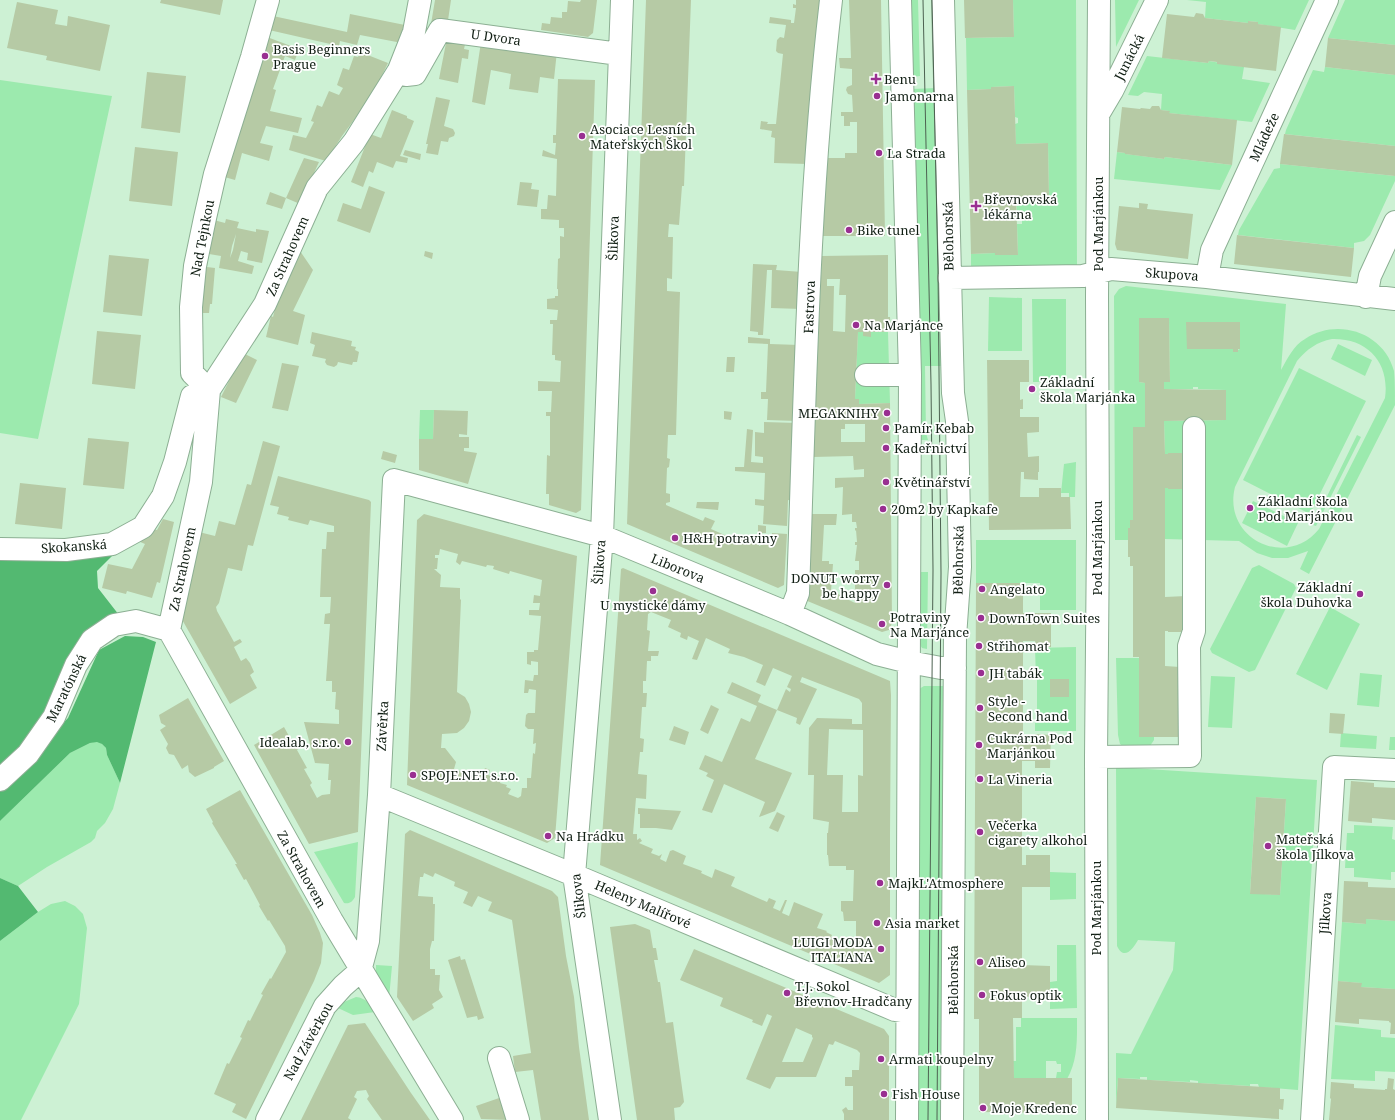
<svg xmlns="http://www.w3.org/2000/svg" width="1395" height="1120" font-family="'Noto Serif',serif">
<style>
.green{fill:#9ceaae;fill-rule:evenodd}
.forest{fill:#53b971}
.building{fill:#b6caa5;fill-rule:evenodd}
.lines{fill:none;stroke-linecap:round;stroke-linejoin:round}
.minor-casing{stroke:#8caf93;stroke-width:24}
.minor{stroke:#fff;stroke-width:22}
.tram{stroke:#4d6251;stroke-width:1}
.poi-dot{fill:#992f91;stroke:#fff;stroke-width:1.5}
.labels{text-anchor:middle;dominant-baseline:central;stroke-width:3.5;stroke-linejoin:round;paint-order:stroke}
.street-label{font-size:13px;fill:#111f14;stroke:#fff}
.poi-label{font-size:13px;fill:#111f14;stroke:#fff;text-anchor:start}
</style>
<rect width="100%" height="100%" fill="#cdf1d4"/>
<!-- green -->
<path class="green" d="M910,0h8l2,76 -8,1z
M1013,0h63l1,268 -106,2v-16l24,-1v2h23l-1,-31h5v-6l-5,-1 -1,-20h33l-1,-54 -32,1 -1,-20 3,-1v-5l-3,-1 -1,-31 -22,1 -1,2 -24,1 -1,-52 48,-1z
M1115,0h24l-23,47z
M1187,0h122l-14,30 -37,-6v-2l-10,-1v2l-43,-5 1,-16z
M1345,0h50v45l-67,-7z
M1147,56l61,7 1,-2 35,6 -2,12 28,4 -18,39 -83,-9v-2l-8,-1 1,-16 -18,-2 -6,4 -10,-1z
M1325,67l70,8v71l-110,-12 1,-4 27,-60 11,2z
M0,80l112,16 -74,343 -38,-6z
M937,88l6,278h-18l1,67 2,7h-8l-8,-351z
M1117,152l8,1 1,1 38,5 1,-2 67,8 -12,25 -106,-11z
M1280,164l115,12v5l-25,54 -6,6 -10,2v5l-116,-13 1,-5 35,-61 6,-1z
M1126,286l160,18 -5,66c7,-12 12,-24 24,-31 33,-22 79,-6 89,32 1,10 1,23 1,34l-86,169 -9,-5 8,-18 -20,7h-16l-15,-5 -18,-12 -74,-2v-51h3v1l18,-36h-18v1h-3l-1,-33 62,-1v-30l-28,-1v-2h-5v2h-29v-7h6l-1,-64h-30v64l6,1v44l-12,1v92h-3v8h-2v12h-13l-1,-244 5,-7zM1187,322h52l1,27 -7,3v-3h-46zM1332,339c36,-1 58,24 53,59l-66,131c-33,41 -97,9 -84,-42l62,-126c10,-12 20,-19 35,-22z
M989,297l33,1v53h-34z
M1032,299h34v83h-33z
M858,332h5v4h8v-4h17l2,71 -31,1v-5h-4z
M1338,344l34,16 -7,16 -34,-17z
M1299,368l67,33 -56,113 -67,-34z
M420,410h14l-1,29h-14z
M1357,435l4,2 -45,89 -3,-1z
M1076,462l-1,35h-6v-4h-8l3,-29z
M1253,501l45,22 -11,23 -45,-23z
M976,540h100v70h-36v-27h-64z
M1259,565l35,19 2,4 -41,82 -6,2 -37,-19 -2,-4 42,-81z
M920,572h8l-1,77 -5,-1 -3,-5z
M1330,607l30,17 -33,66 -31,-16z
M1076,647v84h-41v-16l2,-1v-35h-1l-1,-31zM1050,679h19v18h-19z
M1116,658h25l13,79v3l-4,6 -23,3 -7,-5 -2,-9z
M1360,673l22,2 -3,32 -22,-2z
M1211,676l24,1 -3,51 -24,-1z
M924,686h21l-4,322 2,18v94h-26l2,-431z
M1341,733l36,3 -1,13 -36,-2z
M1390,737h5v13h-6z
M97,741l5,3 4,4 1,7 13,28 -7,26 -8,14 -8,8 -2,7 -4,4 -44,25 -29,19 -18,-8v-57l70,-68 20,-10z
M1116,767l201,13 -19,310 -39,-3 -1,-3h-8v2l-52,-3v-2l-8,-1v2l-43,-2v-3h-7v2l-22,-1 -2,30v-55l15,1 42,-84 2,-28 -37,-2c-5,9 -14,21 -21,6zM1256,797l30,2 -6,96 -30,-2z
M1354,825l39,2 -1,12 3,1v32h-4v8l-37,-3v-9h-9l2,-35h7z
M358,842l-3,55c-3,5 -5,7 -11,6l-30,-51z
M1050,872l26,1v26l-26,1z
M65,901l10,5 8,8 4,14 -8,76 -58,116h-21v-179l38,-29 13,-8z
M1366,919l29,2v68l-34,-2v-4l-23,-2 4,-59 23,2z
M1057,945h19l1,63 -27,1v-27l7,-1z
M376,965l16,1 -3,32 -13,-22z
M356,997c10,1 14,7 19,15l-22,3 -15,-7 6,-6z
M1021,1018h56c0,21 1,42 -10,61l-11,-1 1,-6h4v-8h-4l-1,-3h-10v17h-32l-1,-17h3v-34h5z
M1335,1025l46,5v7l14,1v34l-20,-1v10l-44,-2z"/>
<!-- forest -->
<path class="forest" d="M113,555l-16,16 1,17 21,27 -119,160v-216l10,2 44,-5z
M125,636l18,1 13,5 -36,141 -13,-28 -1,-7 -4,-4 -5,-2 -7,1 -20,10 -70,68v-33l68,-70 31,-68z
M0,878l18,8 20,26 -38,29z"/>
<!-- building -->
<path class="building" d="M161,0h62l-3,15 -60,-12z
M435,0h16l-4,27 -16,-3z
M581,0h16l-4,33 -5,4 -47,-7 1,-7 8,1 1,-7 11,1v-6h5l1,-11 12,1z
M646,0h45l-7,186h-2l-3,39 -10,-1 -1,13h5l-1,42 -5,-1v13l13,1 -4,143h-8l-1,23 3,1 -1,8 -2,1 -1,25 4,1v8l-4,1v2l37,16 2,-4 10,4 -4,8 25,11 2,-5 21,10v1l7,-3h5l1,-10 15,1 -3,51 -6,3 -151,-64z
M796,0h25l-14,164 -33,-1 1,-25 -4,-1 1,-6 -12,-2 1,-8 7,1 -1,2h9l7,-70 -5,-1 -2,-2 1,-11 3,-3 4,1 2,-13 -17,-2 1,-6 21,3v3h3l2,-15h-3v-4l3,1z
M849,0h32l4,236h-62l4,-78h18v-5h12v-31h-7v4h-6v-10h-3v-4h12l-1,-17 -4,-1 -2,-4 1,-3 5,-2v-16l-12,-1 -1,-10h12z
M964,0h49l1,37 -49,1z
M17,2l41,8 -3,14 12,2 1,-10 42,9 -10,46 -54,-11 1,-4 -40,-8z
M1196,13l7,1 2,4 43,5v-2l10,1v2l23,3 -5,44 -59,-7v-2l-8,-1 -1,2 -46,-5 5,-44 27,3z
M350,14l55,11 -3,18 -42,-8 -3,10 -17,-4 -1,5 -70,-16 4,-14 74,16z
M267,37l32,12 -4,11 -10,-4 -12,33 3,1 -6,21 32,7 -4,15 -32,-7 -6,17 13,3 -4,15 -27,-8 -7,27 -14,-4z
M447,38l19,2 -2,9 5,1 -1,9 -6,-1 -4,25 -19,-4z
M1328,38l67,7v30l-70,-8z
M481,42l76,9 -3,28 -14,-2 -2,16 -29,-4 2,-15 -20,-4 -6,35 -13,-3z
M360,52l28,11 -21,43 -2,-1 -23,31 -16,25 -37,-11 4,-15 13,3 8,-16 -3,-1 6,-16 5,2 7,-16 10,4 4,-7 -6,-3 6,-17 6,2 5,-14 4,1z
M147,72l39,4 -6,57 -39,-5z
M558,79l37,1 -14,430 -5,3 -27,-8v-11h-3l1,-39 3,1v-40h-4v-4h5l1,-21h-14v-10l22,1 1,-21 -6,-1v-5h-3l1,-31h-3v-4h7l1,-10 -11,-1v-10l8,-1v-2h3v-7h-1l1,-30 2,-1v-22l4,1v-9h-5v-8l-18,-1v-10h6l1,-14 8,1 1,-37 -15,-3 1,-6 12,5 1,-12h-3v-8h3z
M1014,86l2,58 32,-1 1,54h-33l2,58h-23v-2l-24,1 -4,-164 24,-1v-2z
M436,97l14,3 -6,26 9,3 2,4 -1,3 -5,2 -1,4 -7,-1 -3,14 -12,-2 2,-9h-2z
M1152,106h7l2,4 9,1 -1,2 68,7 -5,45 -67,-8 -1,2 -39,-5v-1l-8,-1 5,-45 18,2 1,-1 9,1z
M392,110l15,6v2l7,3 -14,35 8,2 -1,5 -11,-2 -3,7 -16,-6 -4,11 -4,-2 -6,16 -12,-5 19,-48 11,4z
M1284,134l111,12v30l-115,-12z
M135,147l43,5 -6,54 -43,-5z
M405,150l16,4 -1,6 -17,-5z
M304,158l15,4 -19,42 -14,-6z
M520,182l12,1 -1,6 8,1 -2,17 -20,-2z
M369,186l16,6 -15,41 -33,-12 6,-18 18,6z
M270,192l16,6 -4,11 -16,-5z
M1139,203l9,1 -1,5 46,5 -5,45 -71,-9 -2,-6 4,-38 20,2z
M210,219l15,4 1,-4 13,3 -2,6 19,4v-3l13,2 -7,32 -15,-3 1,-7 -7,-2 -3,10 16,5 -2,8 -33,-6 2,-12 -12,-2 -2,13 8,1 -3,36h-2l-1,9h-7l-6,2zM236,234l-3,16 -3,8 2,-12z
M1237,235l117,13 -3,29 -117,-13z
M300,251l13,19 -20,41 12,4 -7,30 -32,-8 5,-21 2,1 2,-8 -1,-1z
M425,251l8,2 -1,6 -8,-3z
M109,255l40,4 -7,57 -39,-4z
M888,255v62h2l1,15h-20v5l-8,-1v-4h-5l-3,67h4v5l31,-1 2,220 -3,7 -7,2 -77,-32 5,-12 -5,-2 5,-72h27l-1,11h-12l-2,36h7v3h4l-2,27 16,7v1l8,4 -1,-4 2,-5 -1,-2v-22h4v-9h-4l2,-16h-2v-3h2l-1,-12 -1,1v-3h2l-1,-6h-4v-8l-10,1 1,-28 -8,1v-10l29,-1v-8l-10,1 -1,-14 -40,1 9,-201zM827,279h13l-1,16h7l-1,37 -12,-1 1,-45h-7zM845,424h20v18h-24v-13h4z
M753,264l24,1 -1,5 26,2 -1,37 -30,-1 1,-38h-5l-4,65h-5v-3l-8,-1z
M1139,318h30l1,64h-6v7l62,1v30l-62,1 1,33h3v-1h18v36h-18v-1h-3v109l21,-1v36h-18v-1h-3v35l15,1v70h-41v-80h-6v-91h-3v-9h-2v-29h2v-8h3v-93h12v-44l-6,-1z
M1186,322h54v27h-2v3h-5v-3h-46z
M97,331l44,4 -6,54 -43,-5z
M312,332l40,9 -1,5 5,1 -1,3 4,2 -2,10h-4l-1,3 -14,-3 -1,3 -3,2 -7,-2 -2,-3 1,-3 -14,-3 3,-11 -5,-2z
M748,337l22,2v5l29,1 -2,76 -30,-1 1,-21h-7v-7h5l2,-48 -20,-1z
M243,353l14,7 -21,43 -15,-6z
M727,357h8l-1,15h-8z
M987,360h42v22h-9v18l3,-1v10h-3v8h19v15l-12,1 1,24 11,-1v16h-1v8l-14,-1v-7h-3l-1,25h19v-9h22v9h9l1,32 -82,1z
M282,363l17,3 -11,45 -16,-3z
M434,410l34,1 -1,24 -8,-1v3h10v11h-5v3l13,2 -9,31 -49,-14v-31h14z
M724,411l8,1 -1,8 -7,-1z
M764,422l33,1 -3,78 -6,-1 -1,26 -24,-2 1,-18 -9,-1v-6l9,1 1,-27 -30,-2v-4h9l3,-38 6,1 -2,32 12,1v-6l-8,-1v-24l9,1z
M88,438l41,4 -5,47 -41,-4z
M263,441l17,5 -27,100 -5,-1 -6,26 -14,-3 -9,35 -3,4 1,4 17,31 6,-3 2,3 -8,5 7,14 5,-3 4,5 4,9 -4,3 7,13 -27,16 -50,-88 19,-84 16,4 4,-15 16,4 12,-41 4,1z
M383,451l14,4 -2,8 -14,-4z
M278,476l91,24 2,2 -13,330 -49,12 -55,-99 30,-18 10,18 5,-2 2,4 -4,3 10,18 -3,1 8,14 -2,2 7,13 5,-3 8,-1 1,-14h-3l1,-16 -14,-1 -11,-41 35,2v-14l-4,-1 1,-17h-4v-11h-6l4,-57h-6l1,-10 5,-1 1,-16h-11l2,-48h4l1,-17h7v-6l-24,-6 -2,5 -20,-5 1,-3 -12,-3 2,-7 -9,-2z
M20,483l46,5 -4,41 -47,-5z
M697,502h22l-1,8 -22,-2z
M424,514l153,42 -22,282 -8,5 -140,-58 10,-265zM440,549l18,5 -2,8 4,3 2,-4 24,6 1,-2 7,1 -1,3 16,5 1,-3 32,9 -2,16 -6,-1 -1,8h7l-1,7h-10v5l12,1 -3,34h-4v2h-7v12l4,1v-4l7,1v13h-4l-1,6 -8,-1 -1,13h4l1,-4 7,1 -1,23h-7l-2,2 -1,11 3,3h6l-1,15 3,-1 -1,11 -2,-1 -2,25h-4v10h-5l-1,8 -3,2 -10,-4 3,-5 -5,-2 1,-2 -7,-2 1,-3 -13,-5 2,-5 -5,-2 -2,5 -4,-1 -2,5 -23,-8 2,-7 -11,-14h-4l1,-14 15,-1 7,-5 5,-7 2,-9 -2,-8 -4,-7 -8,-5 4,-92 -1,-1v-11l-20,-1 1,-12 -7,-6h3l1,-11h-3v-3h4z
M163,519l11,3 -14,61 -3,-1 -5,16 -25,-7 -1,3 -24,-6 6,-24 24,5 13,-25 -7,-3 14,-12 5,1z
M758,525l8,1v7h-8z
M623,568l267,113 1,14 -1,140v140l-11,8 -279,-118 18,-251 3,-45zM651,612l20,8 -3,7 13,6 -1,4 7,3 1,-4 11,5 -7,18 5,1 9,-22 24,11 -2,4 16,4 19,8 -7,17 9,4 8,-18 19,8 -5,11 4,2 -1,3 -4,-3 -9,21 20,8 -1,5 4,2 17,-36 -17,-7 2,-5 57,22 3,4v21h-10v-5l-35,-1 -8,10 -1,47h6l-1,44 16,3 -1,11h-1v22h1l1,11h17v4h8l-1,31h-12v10l2,1 1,9h12v26l-25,-10 1,-2 -6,-3 1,-1 -10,-3 6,-14 -29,-12 -5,14 -7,-3 5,-13h-2l-5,11 -7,-3 3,-7 -7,-3 -2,4 -36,-16 4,-9 -20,-8 -3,9 -11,-5 1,-2 -19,-7 3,-8 -13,-6 -3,1 -4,11 -6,-3 2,-5 -3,2 -8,-3 2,-4 -14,-6 3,-2 -2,-3 -3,2v-6h-4l3,-36 10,1 1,-24 -9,-1 2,-22h3l1,-13 -4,-1 2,-31h4l1,-14h-4v-12h3l1,-20h4v-5h7l1,-5h-11l2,-20 -3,-1 1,-16zM829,729l34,1v46l-5,-1v37h-16l1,-37h-16z
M976,583h47v30h28v34h-15l-1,-6h-12v100h12v-7l16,1 -1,33h-15v-7h-13v104h4v-10h24v32h-28v78l28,1v31h-28v21h-9l1,60h58v35l-93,-1v-93h-5v-1z
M1050,679h19v18h-19z
M732,682l29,13 -3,7 19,8 -22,49 37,14 -17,38 -16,6 6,-15 -41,-18 -12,29 -10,-3 12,-30 -8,-4 2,-3 -9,-4 6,-14 17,7 19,-44 9,4 7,-16 -30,-13z
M188,698l36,63 -10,6v1l-19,9 -6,-5 -1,-7 -6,4 -8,-14 -5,-1 -3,-6 2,-4 -8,-14 6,-4 -5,-3 -2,-8z
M711,705l8,4 -11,25 -8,-4z
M1330,713l15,1 -2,20 -14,-1z
M674,726l15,6 -4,13 -16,-5z
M1351,781l23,2v4l21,1v32l-23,-2v5l-24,-2z
M240,790l72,125 8,18 3,10 -2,20 -7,18 -68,138 -14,-7 4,-8 -22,-10 13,-31 2,1 13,-26 -2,-1 8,-17 2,1 13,-26 -2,-1 9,-16 1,1 15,-27 -1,-6 -16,-26 -1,1 -9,-15 1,-1 -14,-26 -2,1 -9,-16h2l-25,-41 1,-1 -7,-13z
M1256,797l30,2 -6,96 -30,-1z
M638,808l13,1 30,2 -9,19 -16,-2h-16v-14h-2z
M777,812l8,4 -7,16 -9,-4z
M410,830l142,61 6,6 8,59 8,41 5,50 10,73h-48l-8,-50 -18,2 -2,-16 18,-3 -19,-133 -24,-9 4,-9 -14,-6 -6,11 -9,-4 5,-11 -14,-6 1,-4 -20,-9 -2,4 -9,-4 -1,4h-3l-2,19 15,1v7h2l-1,37h-2l-2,8v20h5v6h5l-1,15 4,7 -11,7 2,4 -21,13 -16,-24 8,-163z
M1344,881l24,1v5l27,1v33l-29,-2v5l-24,-2z
M635,924l15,6 3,18h3l2,12h-4l4,22h2l6,41 7,-1 11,80 -4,5 -6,1 1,12h-38l-27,-193z
M694,949l190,80 5,7v84h-45v-6l-2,-4 4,-3 2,3h5v-24h-8v-9h7v-7h7l1,-17 -3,-3 -22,-9 -2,4 -4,-1 -13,33h-40l-6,12 -24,-10 26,-63 -5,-2 -5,12 -10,-4 1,-2 -33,-14 3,-8 -43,-18zM796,1028l16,7v2l1,1 -10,24h-21z
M460,956l1,4 4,-1 19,59 -6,2 -1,-4 -10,2 -19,-58z
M1338,981l24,2 -1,4 34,2v45h-5l1,-11 -2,-1v-1l-30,-2v5l-24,-2z
M365,1023l46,70 19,27h-48l-15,-21 2,-3 -3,-6 -9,1 -3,6 3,2 -9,19 3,2h-50l47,-95z
M1118,1078l162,10v11h4l-1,11 -4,-1v10l-163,-11z
M1388,1078l6,1 -1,10 2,1v30h-66l2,-21 -1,-1 1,-16 23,2v4l31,2v-1h2z
M502,1097l8,23 -29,-1 -5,-13z"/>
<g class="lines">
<defs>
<path id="minor" d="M420,0l-6,32 -15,38 -45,72 -37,46 -52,116 -56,86 -8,92 -32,148 163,291 120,199
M900,0l10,375 -3,745
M943,0l10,393 4,28 3,146 -5,70 -3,483
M399,70l7,5 9,-1 25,-44 179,24
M1099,113l13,-22 45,-91
M1207,277l5,-27 115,-250
M949,278l134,-2 28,-7 96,8 188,22
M1366,297l4,-21 25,-54
M866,375h44
M209,390l-17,-17 -1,-66 4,-41 10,-48 10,-44 37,-117 16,-57
M0,549l66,1 46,-6 31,-17 20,-31 12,-34 17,-66 17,-6
M790,614l8,-21c7,-198 10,-396 33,-593
M1096,757l94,-1 -1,-110 5,-15v-203
M0,780l28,-26 26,-37 22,-52 16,-25 22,-15 22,-4 33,9
M379,795l195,80 321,135 12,2
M360,971l8,-30 11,-146 15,-315 208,56 188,78 87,40 32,8 32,6h14
M499,1058l19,62
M267,1120l58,-114 18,-20 17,-15
M610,1120l-36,-245 28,-339 20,-536
M1097,1120l-1,-363 2,-224 -1,-236 2,-297
M1312,1120l22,-353 61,3"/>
</defs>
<!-- minor casing -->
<use href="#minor" class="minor-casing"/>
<!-- minor -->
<use href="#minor" class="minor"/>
<!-- tram -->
<path class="tram" d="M923,0l8,384 2,186 -5,550
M932,0l6,270 3,303 -4,547"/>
</g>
<!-- markers -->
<g class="poi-dot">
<circle cx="265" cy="56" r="4"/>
<path d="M874 73h4v4h4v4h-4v4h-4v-4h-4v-4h4z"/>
<circle cx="877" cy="96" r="4"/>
<circle cx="582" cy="136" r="4"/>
<circle cx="879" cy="153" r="4"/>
<path d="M974 200h4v4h4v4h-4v4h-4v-4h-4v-4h4z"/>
<circle cx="849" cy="230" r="4"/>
<circle cx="856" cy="325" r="4"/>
<circle cx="1032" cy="389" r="4"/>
<circle cx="887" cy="413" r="4"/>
<circle cx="886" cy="428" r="4"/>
<circle cx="886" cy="448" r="4"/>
<circle cx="886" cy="482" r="4"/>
<circle cx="1250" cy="508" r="4"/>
<circle cx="883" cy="509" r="4"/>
<circle cx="675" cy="538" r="4"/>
<circle cx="887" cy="585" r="4"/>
<circle cx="982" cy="589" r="4"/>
<circle cx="653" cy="591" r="4"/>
<circle cx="1360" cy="594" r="4"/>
<circle cx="981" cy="618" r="4"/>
<circle cx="882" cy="624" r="4"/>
<circle cx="979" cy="646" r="4"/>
<circle cx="981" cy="673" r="4"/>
<circle cx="980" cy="708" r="4"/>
<circle cx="348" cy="742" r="4"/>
<circle cx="979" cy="745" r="4"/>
<circle cx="413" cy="775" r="4"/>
<circle cx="980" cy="779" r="4"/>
<circle cx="980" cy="832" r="4"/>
<circle cx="548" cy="836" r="4"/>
<circle cx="1268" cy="846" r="4"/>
<circle cx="880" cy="883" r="4"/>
<circle cx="877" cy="923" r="4"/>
<circle cx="881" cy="949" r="4"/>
<circle cx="980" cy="962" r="4"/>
<circle cx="787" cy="993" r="4"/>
<circle cx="982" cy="995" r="4"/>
<circle cx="881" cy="1059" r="4"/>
<circle cx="884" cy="1094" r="4"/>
<circle cx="983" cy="1108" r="4"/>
</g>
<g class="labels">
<!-- street labels -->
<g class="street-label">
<text transform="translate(496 37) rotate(8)">U Dvora</text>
<text transform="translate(1129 57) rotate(-63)">Junácká</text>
<text transform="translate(1264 137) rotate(-65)">Mládeže</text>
<text transform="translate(1098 224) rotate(-90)">Pod Marjánkou</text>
<text transform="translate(948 236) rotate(-91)">Bělohorská</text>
<text transform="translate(202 238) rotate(-79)">Nad Tejnkou</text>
<text transform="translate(613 238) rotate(-88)">Šlikova</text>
<text transform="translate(287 256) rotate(-66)">Za Strahovem</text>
<text transform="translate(1172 274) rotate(4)">Skupova</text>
<text transform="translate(809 307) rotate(-88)">Fastrova</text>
<text transform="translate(74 546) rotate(-4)">Skokanská</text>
<text transform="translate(1097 548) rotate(-90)">Pod Marjánkou</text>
<text transform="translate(958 560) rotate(-89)">Bělohorská</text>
<text transform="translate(599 562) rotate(-86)">Šlikova</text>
<text transform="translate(678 568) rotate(22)">Liborova</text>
<text transform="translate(182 569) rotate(-78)">Za Strahovem</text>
<text transform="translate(66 688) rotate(-64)">Maratónská</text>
<text transform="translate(382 726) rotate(-87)">Závěrka</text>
<text transform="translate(302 869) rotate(61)">Za Strahovem</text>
<text transform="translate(578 896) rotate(-97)">Šlikova</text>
<text transform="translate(643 904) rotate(23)">Heleny Malířové</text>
<text transform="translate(1096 908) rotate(-90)">Pod Marjánkou</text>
<text transform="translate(1325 913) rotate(-86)">Jílkova</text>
<text transform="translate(953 980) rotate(-90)">Bělohorská</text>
<text transform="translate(308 1041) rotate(-61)">Nad Závěrkou</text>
</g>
<!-- poi labels -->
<g class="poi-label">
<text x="273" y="49">Basis Beginners<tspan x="273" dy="15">Prague</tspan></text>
<text x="884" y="79">Benu</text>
<text x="885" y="96">Jamonarna</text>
<text x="590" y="129">Asociace Lesních<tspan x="590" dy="15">Mateřských Škol</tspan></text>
<text x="887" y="153">La Strada</text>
<text x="984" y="199">Břevnovská<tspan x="984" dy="15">lékárna</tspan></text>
<text x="857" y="230">Bike tunel</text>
<text x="864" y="325">Na Marjánce</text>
<text x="1040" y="382">Základní<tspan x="1040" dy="15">škola Marjánka</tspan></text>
<text x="879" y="413" text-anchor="end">MEGAKNIHY</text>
<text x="894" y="428">Pamír Kebab</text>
<text x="894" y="448">Kadeřnictví</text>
<text x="894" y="482">Květinářství</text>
<text x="1258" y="501">Základní škola<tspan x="1258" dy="15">Pod Marjánkou</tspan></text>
<text x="891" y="509">20m2 by Kapkafe</text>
<text x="683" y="538">H&amp;H potraviny</text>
<text x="879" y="578" text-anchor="end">DONUT worry<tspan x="879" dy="15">be happy</tspan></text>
<text x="1352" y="587" text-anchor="end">Základní<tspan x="1352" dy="15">škola Duhovka</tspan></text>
<text x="990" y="589">Angelato</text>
<text x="653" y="605" text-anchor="middle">U mystické dámy</text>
<text x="890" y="617">Potraviny<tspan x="890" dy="15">Na Marjánce</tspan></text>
<text x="989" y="618">DownTown Suites</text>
<text x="987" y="646">Střihomat</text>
<text x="989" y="673">JH tabák</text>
<text x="988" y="701">Style -<tspan x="988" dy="15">Second hand</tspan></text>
<text x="987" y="738">Cukrárna Pod<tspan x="987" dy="15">Marjánkou</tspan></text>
<text x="340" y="742" text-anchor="end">Idealab, s.r.o.</text>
<text x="421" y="775">SPOJE.NET s.r.o.</text>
<text x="988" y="779">La Vineria</text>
<text x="988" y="825">Večerka<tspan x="988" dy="15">cigarety alkohol</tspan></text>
<text x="556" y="836">Na Hrádku</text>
<text x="1276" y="839">Mateřská<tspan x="1276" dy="15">škola Jílkova</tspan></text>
<text x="888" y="883">MajkL'Atmosphere</text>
<text x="885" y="923">Asia market</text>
<text x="873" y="942" text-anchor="end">LUIGI MODA<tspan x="873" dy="15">ITALIANA</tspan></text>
<text x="988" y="962">Aliseo</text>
<text x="795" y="986">T.J. Sokol<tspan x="795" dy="15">Břevnov-Hradčany</tspan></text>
<text x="990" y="995">Fokus optik</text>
<text x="889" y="1059">Armati koupelny</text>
<text x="892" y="1094">Fish House</text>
<text x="991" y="1108">Moje Kredenc</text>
</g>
</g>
</svg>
